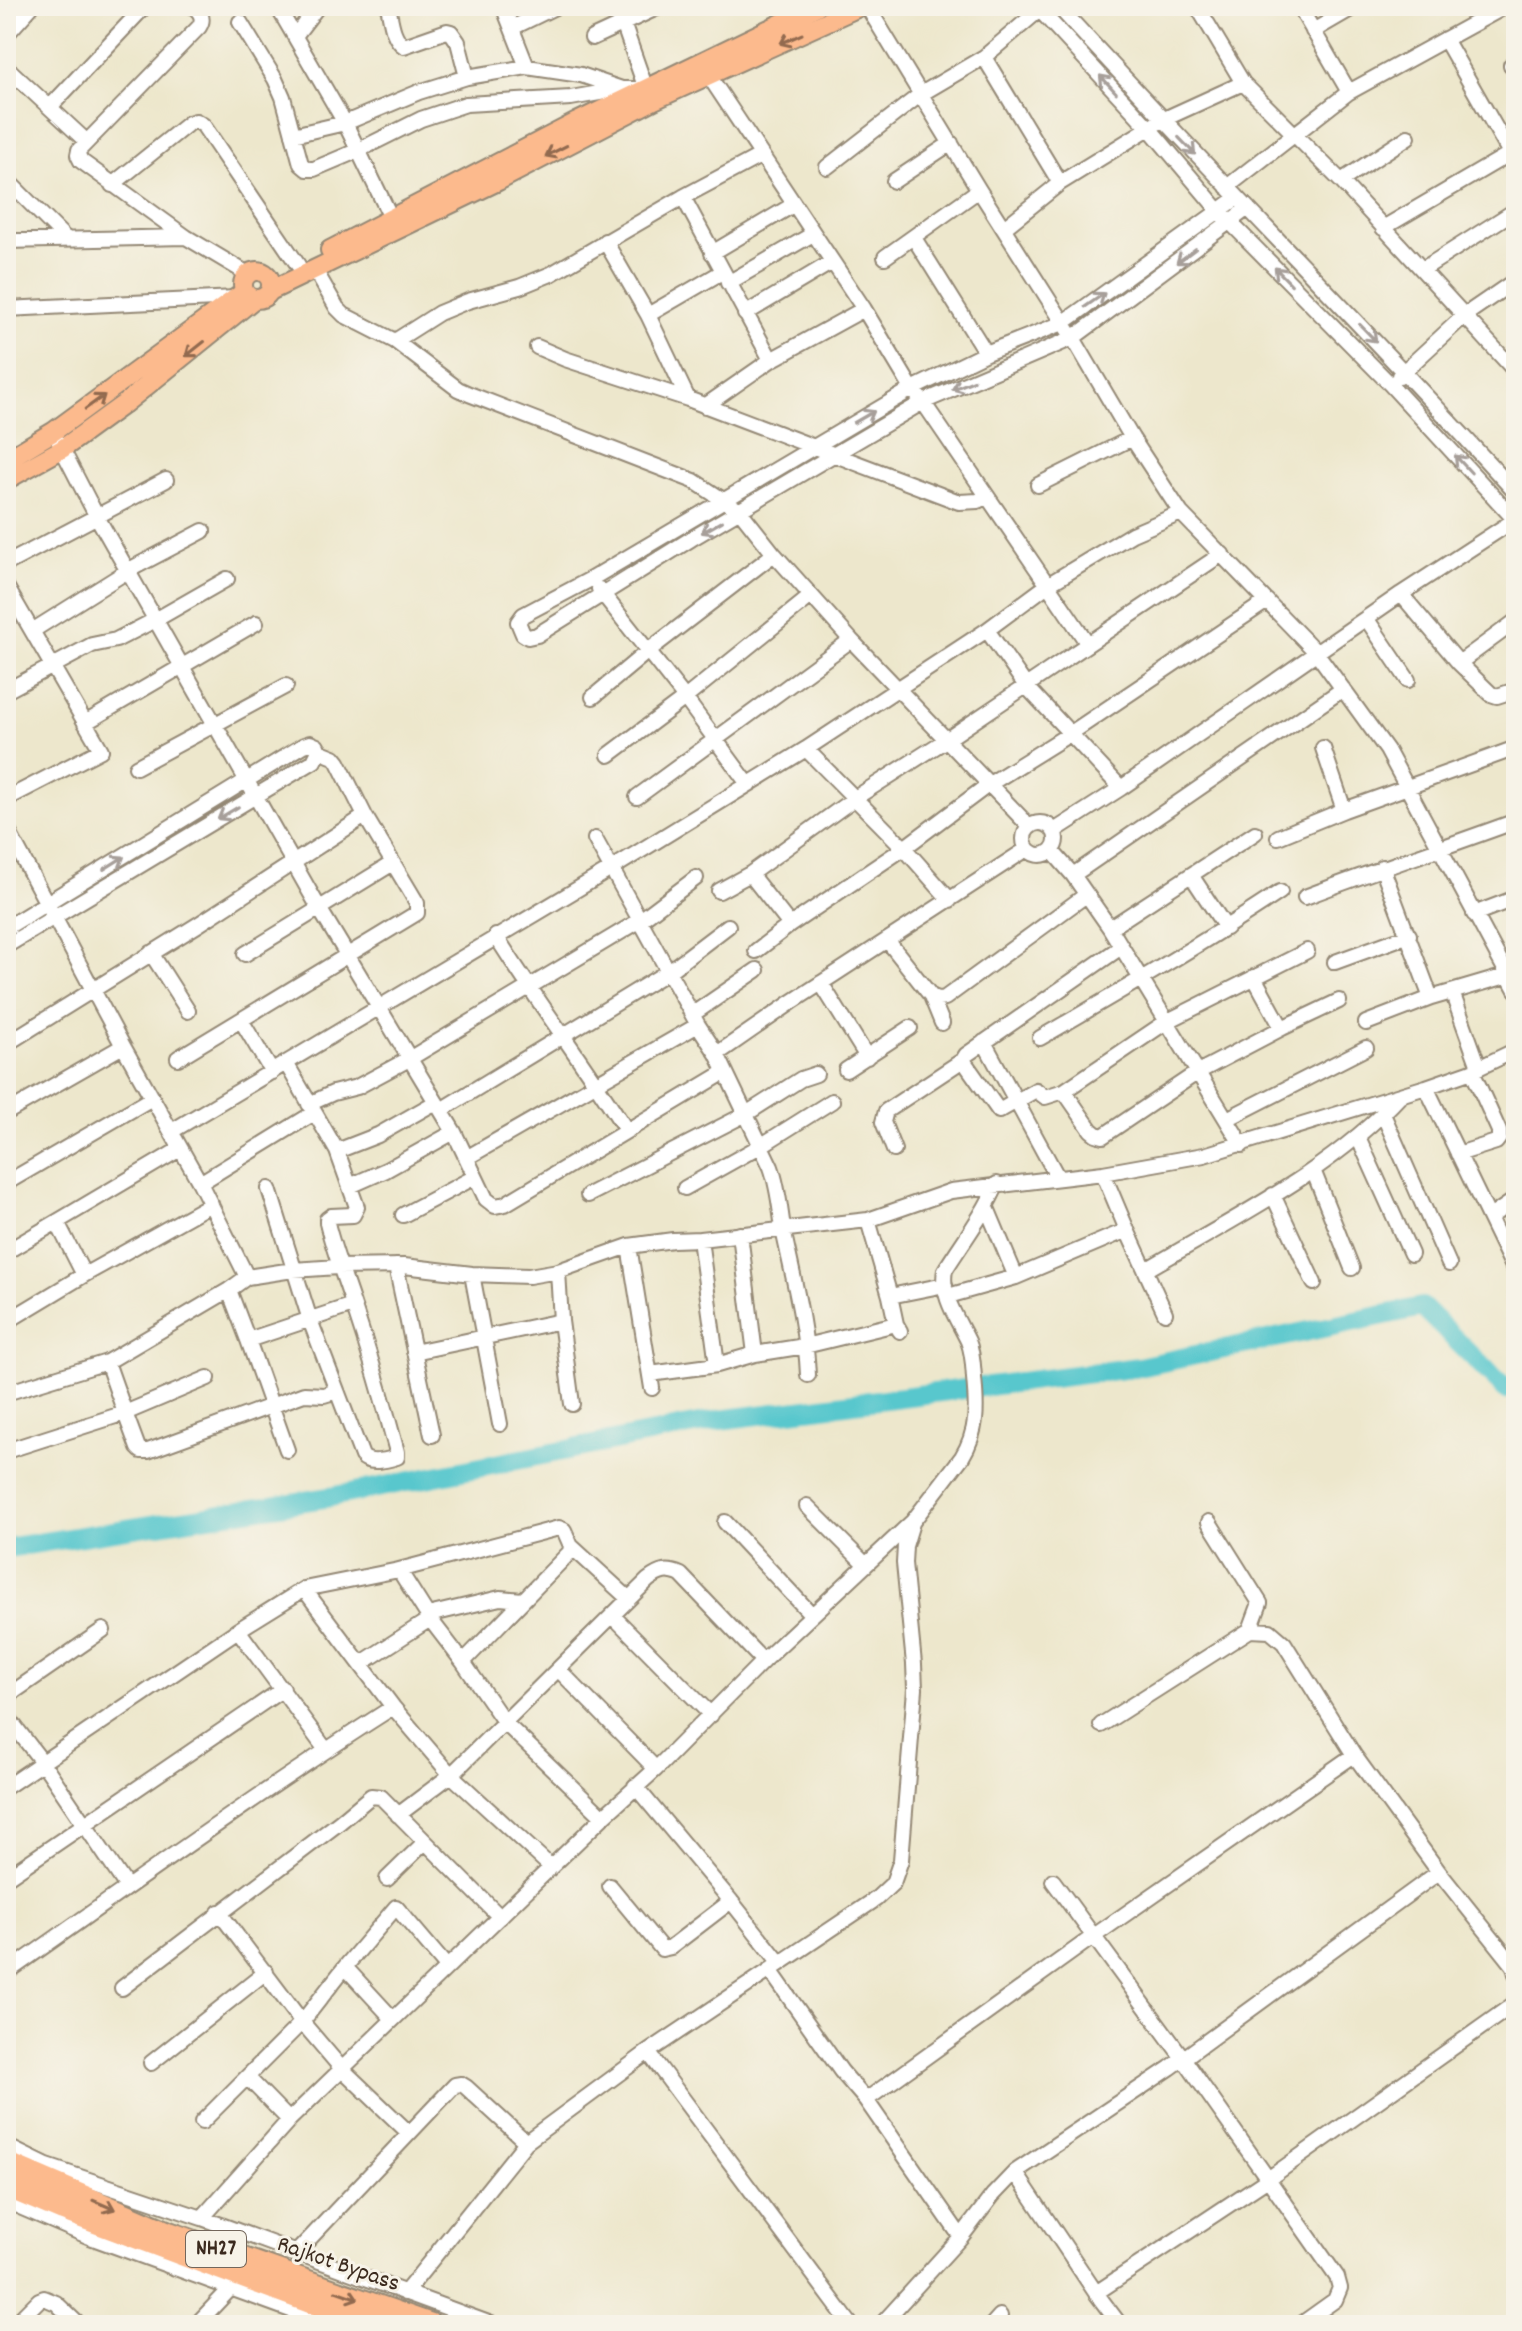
<svg xmlns="http://www.w3.org/2000/svg" width="1522" height="2331" font-family="Dekko,sans-serif">
<style>
.lines{fill:none;stroke-linecap:round;stroke-linejoin:round}
.river{stroke:#59c7cd;stroke-width:20}
.minor-casing{stroke:#948875;stroke-width:18}
.major-casing{stroke:#948875;stroke-width:22}
.highway-casing{stroke:#948875;stroke-width:26}
.minor{stroke:#fff;stroke-width:14}
.major{stroke:#fcba8d;stroke-width:18}
.highway{stroke:#fcba8d;stroke-width:22}
.oneway{stroke:#926b50}
.oneway2{stroke:#a79f9a}
.labels{text-anchor:middle;dominant-baseline:central;stroke-width:6;stroke-linejoin:round;paint-order:stroke}
.shield{fill:#f7f3e8;stroke:#73665b;stroke-width:2}
.shield-label{font-size:22px;font-weight:bold;fill:#3b2a1e}
.street-label{font-size:24px;fill:#3b2a1e;stroke:#f7f3e8}
</style>
<rect width="100%" height="100%" fill="#f7f3e8"/>
<filter id="ink" filterUnits="userSpaceOnUse"><feTurbulence type="fractalNoise" baseFrequency=".0125" numOctaves="2"/><feDisplacementMap in="SourceGraphic" scale="16" xChannelSelector="R" yChannelSelector="G"/><feConvolveMatrix kernelMatrix="1 2 1 2 8 2 1 2 1" color-interpolation-filters="sRGB"/></filter>
<filter id="wash" filterUnits="userSpaceOnUse"><feTurbulence type="fractalNoise" baseFrequency=".006" numOctaves="4" result="noise"/><feDisplacementMap in="SourceGraphic" scale="32" xChannelSelector="R" yChannelSelector="G"/><feGaussianBlur stdDeviation="1.8" result="paint"/><feColorMatrix in="noise" values="0 0 0 0 0 0 0 0 0 0 0 0 0 0 0 0 0 1.4 0 .05"/><feComposite in="paint" operator="in"/></filter>
<g filter="url(#wash)">
<rect width="100%" height="100%" fill="#ede7cc"/>
<g class="lines">
<!-- river -->
<path class="river" d="M6,1548l324,-51 389,-77 420,-53 283,-60 84,82 10,-5"/>
</g>
</g>
<g filter="url(#ink)">
<g class="lines">
<defs>
<path id="minor" d="M193,6c7,6 12,12 6,21l-120,123 -1,5 3,6 105,76 62,37
M277,6l68,117 51,105
M388,6c3,13 4,32 16,40l43,-15 4,1 7,10 9,35
M503,6l24,61
M867,6l112,184 94,148 59,100 49,75 135,139 71,98 129,240
M1036,6l113,122 71,84 170,172 126,137
M1058,6c151,165 308,322 458,487
M1197,6l46,77 98,98 175,191
M240,22l35,57 8,18 18,67 6,5h7l45,-19 62,-31 45,-15 105,-6 51,-9
M512,28l45,-22
M1313,31l43,-25
M6,35l26,-29
M295,36l23,-30
M592,38l69,-32
M1445,39l65,114
M984,57l76,126 102,-63 81,-37
M1511,65l5,-3
M6,67l81,75
M705,70l159,239 48,80 11,13 165,242 -142,96 -91,58 -105,76 -31,17
M1349,92l157,-86
M50,107l95,-101
M293,135l52,-12 74,-31 48,-15 60,-10 54,8 41,14h24l-29,-83
M827,167l94,-73 63,-37 60,-51
M6,179l61,61
M894,181l57,-38
M1341,181l67,-44
M112,185l77,-62 7,-2 7,4 95,140
M1227,187l122,-95 -50,-86
M683,197l88,163
M1237,198l-174,125 -77,30 -74,36 -321,190 -68,36 -5,7 5,12 5,3 9,-2 154,-96 232,-137 150,-64 175,-130
M1004,228l56,-45
M1383,228l133,-78
M914,238l72,115
M6,241l179,-4
M605,241l43,74 40,84
M712,253l81,-48
M885,257l94,-67
M1423,269l93,-59
M315,270l22,38 7,7 51,26 63,48 11,5 225,87 46,30 34,43 77,86 179,187
M728,283l85,-49
M6,309l230,-11
M745,314l87,-52
M648,315l74,-43
M395,341l44,-28 29,-12 51,-14 32,-13 132,-77 77,-41
M537,347l28,12 123,40 271,103 19,-1 9,-5
M1399,376l66,-61 51,-35
M705,406l66,-46 93,-51
M59,443l37,72 223,393 135,224 32,67 9,7 10,-2 220,-132
M1038,485l94,-47
M6,564l160,-84
M6,586l95,164 -95,49
M599,589l86,109 63,86
M1401,594l58,69 32,31 6,2 19,-6
M1366,618l42,62
M987,630l39,56 95,102
M32,631l97,-61 74,-39
M1088,644l134,-90
M1459,663l57,-42
M6,691l86,-46 24,-5 41,-21 70,-40
M593,697l55,-46 126,-97
M85,723l171,-100
M1323,748l21,62
M806,749l98,99 46,52
M609,755l76,-57 126,-102
M136,767l150,-81
M637,797l214,-157
M1024 839a16 16 0 1 1 32 0a16 16 0 1 1-32 0Z
M6,827l117,219 77,137 47,94
M1054,831l67,-43 280,-194 115,-75
M1278,837l66,-27 172,-62
M595,839l103,186 19,29 54,113c8,22 9,44 13,67 10,47 22,93 24,141
M1052,851l21,24 37,53 132,217
M1382,867l49,131
M750,874l40,51
M1073,875l270,-186
M1191,875l35,53
M1305,897c70,-27 141,-50 211,-76
M1474,914l42,-16
M6,928l298,-183 6,-2 7,3 2,5 -5,10 -308,185
M1110,928l145,-95
M496,936c41,66 89,128 130,194
M887,940l44,56 7,3 7,-1 141,-103
M756,951l34,-26 114,-77 84,-63 83,-52 196,-132
M151,953l37,58
M245,954l148,-91
M1335,962l74,-27
M1254,977l28,51
M821,983l46,74
M1452,992l27,75
M931,996l11,27
M693,1014l64,-44
M241,1020l31,52
M1366,1023l65,-25 85,-25
M1040,1038c81,-47 162,-94 240,-146
M984,1042l74,136
M6,1044l193,-120 166,-108
M717,1054l75,-52 235,-153
M178,1058l239,-145v-10l-52,-87 -27,-54 -4,-5 -15,-6
M963,1060l36,51 37,-21 9,7 19,-6 102,-69 141,-71
M846,1070l64,-42
M1426,1087l90,186
M1064,1091l27,39 5,4 7,2 95,-64 84,-44 57,-27
M309,1104l24,-11 24,-6 52,-28 230,-138 57,-43
M441,1110l228,-139 59,-45
M6,1113l117,-67
M1383,1114l66,150
M1227,1119l139,-71
M172,1131l439,-262 195,-120 181,-119 62,-46 83,-50 49,-21
M1358,1137l53,117
M894,1150l-11,-28 3,-11 77,-51 3,-5 155,-108
M337,1151l41,-16 58,-33
M1458,1154l38,-12 3,-4v-7l-27,-60
M468,1157l230,-132
M1313,1170l39,98
M6,1183l146,-85
M200,1183l114,-70
M350,1186l36,-16 68,-38
M685,1188l77,-43 70,-44
M269,1189l41,131 52,136c7,9 25,4 35,1v-5c-13,-49 -27,-97 -43,-145 -9,-28 -20,-55 -27,-84v-4l4,-3 22,-1 4,-8 -20,-56 -51,-88
M588,1195l158,-81 55,-35 15,-5
M1273,1195l41,88
M987,1208l29,69
M403,1215l72,-38
M1490,1217l26,-18
M868,1220l22,76 6,28 4,7
M57,1222l27,53
M1127,1230l38,83
M740,1234l15,120
M700,1239l17,126
M629,1246l23,142
M6,1252l174,-103
M396,1266l36,169
M1146,1270c88,-52 185,-99 255,-175
M558,1271l3,50 11,83
M472,1274l28,150
M229,1290l19,50 105,-35
M890,1296l55,-11
M948,1296l68,-19 111,-47 -24,-57
M6,1322l78,-47 127,-71
M248,1340l39,110
M414,1352l147,-31
M650,1374l67,-9 38,-11 50,-8 91,-22
M208,1378l-83,35 13,35 3,3h7l156,-57 20,1 13,-4
M6,1393l101,-31 122,-72 18,-13 46,-7 45,-3 66,-1 68,8 57,2 29,-5 71,-25 44,-6 27,-1 168,-19 83,-29 152,-18 101,-18 222,-68 46,-16 44,-21
M6,1451l119,-38 -18,-51
M807,1506l59,59
M725,1522l87,93
M1209,1522l51,81 -10,27
M571,1546l58,53
M399,1570l31,49
M304,1589l95,-19 160,-42 5,2 7,16 -1,6 -107,110
M428,1615l72,-17 23,2
M613,1616l98,99
M238,1630l66,-41 89,118 58,68 100,92
M362,1663l68,-44 33,43 42,61 98,94
M559,1670l97,99
M6,1697l97,-67
M6,1715l37,48 84,124
M635,1786l96,115 49,62
M6,1787l232,-157 88,120
M398,1815l53,-40 197,-195c12,-9 19,-11 33,-5l82,86
M1439,1872l75,94 2,8
M6,1878l277,-189
M387,1879l38,-37
M1053,1881l130,177 154,219 3,11 -5,12 -35,25
M610,1886l52,63 9,-2 60,-46
M219,1912l83,110 40,47 67,64
M345,1967l48,52
M770,1970l71,101 25,29 95,137
M6,1973c128,-90 255,-182 387,-266
M122,1988l218,-166 31,-26 10,1 119,120
M648,2052l203,273
M151,2063l115,-91
M248,2078l41,42
M866,2100l228,-164 260,-181
M202,2122l100,-100 43,-55 51,-60 51,60
M6,2146l41,20 155,52 292,107
M1015,2172l81,121 172,-114 246,-175 2,-6
M6,2201l84,36 242,88
M202,2218l87,-98 314,-303 53,-48 107,-108 150,-140 49,-64c16,-26 15,-49 12,-79 -1,-13 -1,-25 -6,-37 -10,-21 -28,-46 -23,-71 18,-29 38,-54 52,-86
M295,2254l160,-169 6,-1 5,3 60,55
M405,2293l121,-151 122,-90 228,-153 17,-16 8,-23 14,-171 -1,-25 -10,-101 1,-17 7,-23
M1096,2293l24,32
M14,2325l25,-25 5,-2 12,5 23,22
M196,2325l35,-37
M881,2325l80,-88 32,-42 22,-23 155,-104 269,-196 -85,-117 -70,-112 -14,-12 -20,-1 -149,95
M992,2325l8,-9"/>
<path id="major" d="M330,250l247,-128 240,-116
M243 285a14 14 0 1 1 28 0a14 14 0 1 1-28 0Z
M270,291l228,-110 156,-81 207,-94
M6,460l47,-28 191,-140
M6,480l56,-31 62,-45 130,-105"/>
<path id="highway" d="M6,2163l163,70 262,92
M6,2186l57,24 309,115"/>
</defs>
<!-- minor casing -->
<use href="#minor" class="minor-casing"/>
<!-- major casing -->
<use href="#major" class="major-casing"/>
<!-- highway casing -->
<use href="#highway" class="highway-casing"/>
<!-- minor -->
<use href="#minor" class="minor"/>
<!-- major -->
<use href="#major" class="major"/>
<!-- highway -->
<use href="#highway" class="highway"/>
</g>
<!-- one-way arrows -->
<defs><path id="oneway-shaft" d="M-6 0H5M1.5-3L5.5 0L1.5 3" fill="none" stroke-width="1.6" stroke-linecap="round" stroke-linejoin="round" transform="scale(2)"/></defs>
<g class="oneway">
<use href="#oneway-shaft" transform="translate(791 39) rotate(156)"/>
<use href="#oneway-shaft" transform="translate(556 151) rotate(153)"/>
<use href="#oneway-shaft" transform="translate(195 349) rotate(142)"/>
<use href="#oneway-shaft" transform="translate(95 402) rotate(-36)"/>
<use href="#oneway-shaft" transform="translate(104 2205) rotate(23)"/>
<use href="#oneway-shaft" transform="translate(347 2295) rotate(19)"/>
</g>
<g class="oneway2">
<use href="#oneway-shaft" transform="translate(1108 84) rotate(-133)"/>
<use href="#oneway-shaft" transform="translate(1187 146) rotate(46)"/>
<use href="#oneway-shaft" transform="translate(1186 256) rotate(143)"/>
<use href="#oneway-shaft" transform="translate(1283 276) rotate(-134)"/>
<use href="#oneway-shaft" transform="translate(1095 300) rotate(-35)"/>
<use href="#oneway-shaft" transform="translate(1368 333) rotate(46)"/>
<use href="#oneway-shaft" transform="translate(963 385) rotate(158)"/>
<use href="#oneway-shaft" transform="translate(864 417) rotate(-30)"/>
<use href="#oneway-shaft" transform="translate(1463 464) rotate(-133)"/>
<use href="#oneway-shaft" transform="translate(712 527) rotate(150)"/>
<use href="#oneway-shaft" transform="translate(228 813) rotate(149)"/>
<use href="#oneway-shaft" transform="translate(114 863) rotate(-32)"/>
</g>
</g>
<g class="labels">
<!-- shield labels -->
<rect class="shield" x="186" y="2231" width="60" height="36" rx="6"/>
<g class="shield-label">
<text x="216" y="2249">NH27</text>
</g>
<!-- street labels -->
<g class="street-label">
<text transform="translate(338 2265) rotate(19)">Rajkot Bypass</text>
</g>
</g>
<!-- margin -->
<rect width="1522" height="2331" fill="none" stroke="#f7f3e8" stroke-width="32"/>
</svg>
